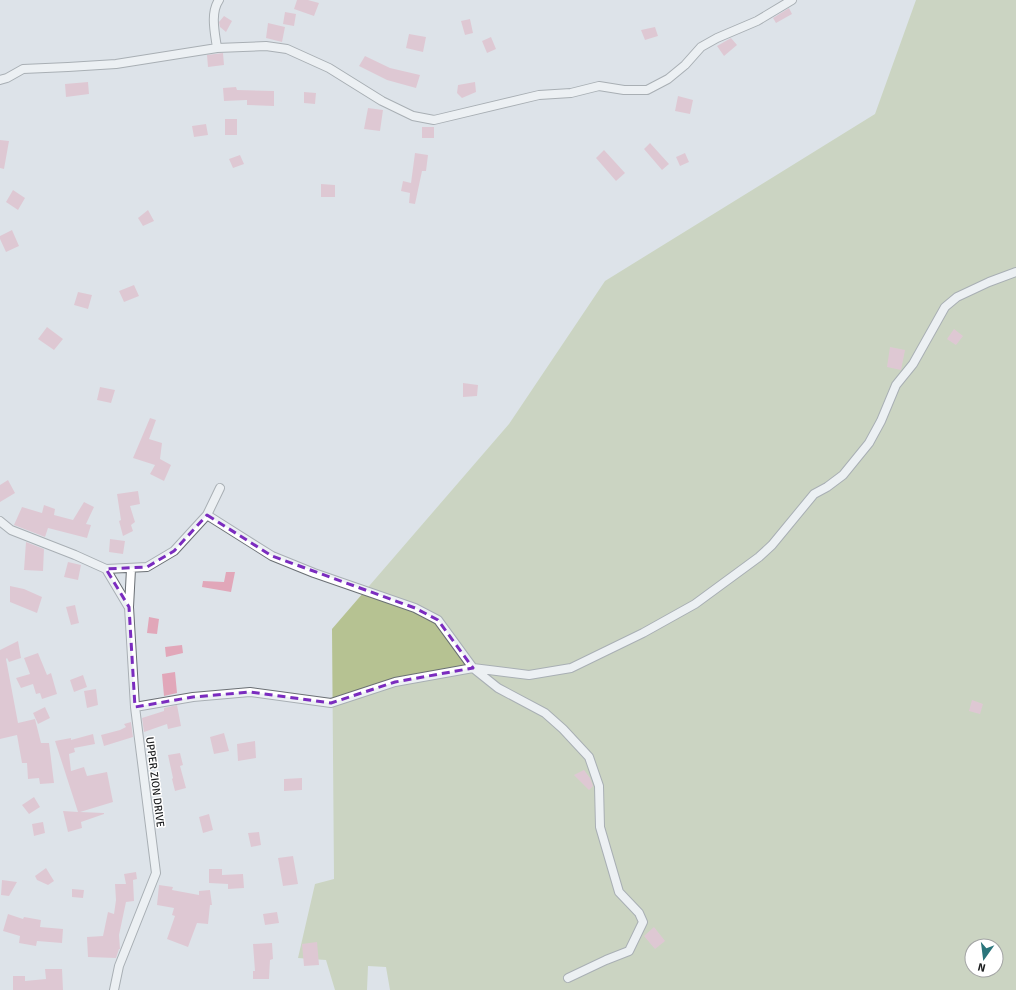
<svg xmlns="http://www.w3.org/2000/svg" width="1016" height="990" font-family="Signika,sans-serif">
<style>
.green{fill:#b6c292;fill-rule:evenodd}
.building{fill:#e1a7b9}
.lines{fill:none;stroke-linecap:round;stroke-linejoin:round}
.minor-casing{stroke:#6a6f74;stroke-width:10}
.minor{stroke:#fff;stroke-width:8}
.marked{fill:none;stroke:#7b2cbf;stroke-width:3;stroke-dasharray:8 5;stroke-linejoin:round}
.labels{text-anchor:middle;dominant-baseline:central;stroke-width:3;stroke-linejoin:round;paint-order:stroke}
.street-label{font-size:11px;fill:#1b1d1f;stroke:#fff}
</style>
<rect width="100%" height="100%" fill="#dde3e9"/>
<!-- green -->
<path class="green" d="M916,0h100v990h-626l-4,-23 -18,-1 -1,24h-32l-9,-30 -28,-2 17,-74 19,-5 -2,-250 177,-205 96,-143 270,-167zM972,946h24v24h-24z"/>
<!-- building -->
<path class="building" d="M297,0h11l11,3 -5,13 -20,-7z
M789,8l3,6 -16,9 -3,-5z
M285,12l11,2 -2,12 -11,-2z
M224,16l8,5 -6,11 -6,-5 -1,-5z
M470,19l3,14 -8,2 -4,-14z
M268,23l17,4 -3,15 -16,-4z
M655,27l3,9 -13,4 -4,-10z
M409,34l17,3 -3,15 -17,-4z
M491,37l5,12 -9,4 -5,-12z
M731,38l6,7 -13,11 -7,-10z
M223,53l1,12 -16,2 -1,-12z
M365,56l25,12 30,7 -4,13 -29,-8 -28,-14z
M88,82l1,12 -23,3 -1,-13z
M475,82l1,10 -14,6 -5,-5 1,-8z
M236,87l1,3 37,1v15l-27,-1v-5l-23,1 -1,-13z
M304,92l12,1 -1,11 -11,-1z
M678,96l15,4 -3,14 -15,-3z
M368,108l15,2 -3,21 -16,-2z
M225,119h12v16h-12z
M206,124l2,11 -14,2 -2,-11z
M422,127h12v11h-12z
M0,140l9,1 -5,28 -4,-1z
M650,143l19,21 -7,6 -18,-21z
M604,150l21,23 -9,8 -20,-23z
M415,153l13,2 -2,16h-4l-7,33 -6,-1 1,-10 -9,-2 2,-10 8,2z
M685,153l4,9 -9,4 -4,-9z
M240,155l4,9 -11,4 -4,-9z
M321,184l14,1v12h-14z
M13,190l12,8 -7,12 -12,-8z
M148,210l6,11 -11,5 -5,-8z
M12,230l7,16 -13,6 -6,-13v-3z
M134,285l5,11 -15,6 -5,-11z
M78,292l14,3 -4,14 -14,-4z
M47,327l16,12 -9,11 -16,-11z
M954,329l9,7 -7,9 -9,-6z
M890,347l15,3 -4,20 -14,-3z
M463,383l15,2 -1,11 -14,1z
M100,387l15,3 -4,13 -14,-3z
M150,418l6,2 -7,19 13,4 -2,16 11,6 -7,16 -14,-7 5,-9 -22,-7z
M8,480l7,13 -15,9v-17z
M138,491l2,13 -10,2 5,16 -4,3 2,6 -10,5 -4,-15 2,-1 -4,-26z
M84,502l10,5 -8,17 5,1 -4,13 -39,-10 -3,9 -31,-12 8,-18 20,6 2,-8 11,4 -1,6 19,5z
M110,539l15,2 -2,13 -14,-2z
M26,542l18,7 -1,22 -19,-1z
M68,562l13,3 -3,15 -14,-3z
M226,572h9l-4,20 -29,-5 1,-6 21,1z
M10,586l14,3 18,8 -5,16 -27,-11z
M75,605l4,18 -8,2 -5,-18z
M149,617l10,2 -2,15 -10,-1z
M18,641l3,17 -12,4 -2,-4 -1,1 12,64 17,-4 6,24h8l5,40 -14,1 -1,-6 -11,1 -1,-16h-5l-5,-28 -17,4v-89z
M182,645l1,8 -17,4 -1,-10z
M38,653l9,22 4,-2 6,21 -15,5 -2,-6 -4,1 -3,-10 -12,4 -5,-10 14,-4 -6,-16z
M175,672l2,21 -13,3 -2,-22z
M83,675l4,12 -13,5 -4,-12z
M96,689l2,16 -11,3 -3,-17z
M972,700l11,4 -3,10 -11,-3z
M177,705l4,21 -13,3 -1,-5 -23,8 -2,-14 22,-7v-3z
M45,707l5,11 -12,6 -5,-11z
M131,722l2,15 -29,9 -3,-11 19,-5 6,-3 -2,-3z
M224,733l5,18 -15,3 -4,-17z
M93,734l2,10 -21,4 1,4 -6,2 2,17 13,-4 3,9 20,-4 6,30 -33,10 24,1v1l-23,8 1,6 -14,4 -5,-21 15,1 -23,-71 16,-3v2z
M255,741l1,17 -18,3 -1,-17z
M180,753l3,12 -3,1 6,22 -11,3 -3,-12 1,-1 -5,-23z
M584,770l6,8 3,8 -4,4 -15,-15z
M302,778v12l-18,1v-12z
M34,797l6,10 -11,7 -7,-9z
M209,814l4,16 -10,3 -4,-16z
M43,822l2,11 -11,3 -2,-12z
M259,832l2,13 -10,2 -3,-14z
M293,856l5,28 -15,2 -5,-28z
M46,868l8,13 -6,4 -11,-5 -2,-4z
M209,869h13v6l21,-1 1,14 -16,1v-5l-19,-1z
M136,872l1,7 -4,1 1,21 -8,1 -7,33 1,14h-1l-3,9 -28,-1 -1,-20 16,-1 5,-24 6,2 2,-14 -1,-16h11l-2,-10z
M2,880l15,2 -8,14 -8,-1z
M159,885l14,2 -1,3 27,5v-4l11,-1 2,15h-2l-2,19 -11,-1 -9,24 -21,-8 8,-23 -3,-1 2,-7 -17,-3z
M72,889l12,1 -1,8 -11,-1z
M277,912l2,11 -14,2 -2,-11z
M8,914l15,5 1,-2 17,3 -1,7 23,2 -1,14 -25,-2 -1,5 -17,-3 1,-7 -17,-5z
M654,927l11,14 -10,8 -11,-13z
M317,942l2,23 -15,1 -2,-22z
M272,943l1,16 -3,1 -1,19h-16v-8h2l-2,-27z
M45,969h17l1,21h-50v-14h12v5l21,-2z"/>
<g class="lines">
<defs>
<path id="minor" d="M217,48c-2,-15 -7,-35 2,-48
M0,80l7,-2 16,-9 45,-2 48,-3 101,-16 49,-2 21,3 42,19 53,33 31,15 21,4 105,-25 32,-2 28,-7 25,4h23l21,-11 17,-14 16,-18 16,-9 40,-17 35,-21
M207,515l65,41 42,17 101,35 23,12 35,48 25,20 47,25 18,16 26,28 10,29 1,41 19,65 20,21 4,9 -14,29 -23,9 -38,18
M0,521l11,9 64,25 31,14 41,-2 27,-16 33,-36 13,-27
M106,569l22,37
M135,707l58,-10 57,-5 81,11 64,-21 78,-14 56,7 42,-7 72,-35 52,-29 64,-47 13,-12 42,-51 13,-7 16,-12 26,-32 12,-22 15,-36 17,-21 32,-57 12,-10 32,-15 27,-10
M114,990l5,-24 37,-93 -21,-166 -6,-100 2,-38"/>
</defs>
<!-- minor casing -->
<use href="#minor" class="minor-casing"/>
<!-- minor -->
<use href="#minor" class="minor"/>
</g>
<!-- marked area -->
<path d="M0 0H1016V990H0ZM207,515l65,41 143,52 23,12 35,48 -78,14 -64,21 -81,-11 -57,5 -58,10 -6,-100 -23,-38 41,-2 27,-16z" fill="#dde3e9" fill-opacity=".55" fill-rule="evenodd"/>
<path class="marked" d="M207,515l65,41 143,52 23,12 35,48 -78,14 -64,21 -81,-11 -57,5 -58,10 -6,-100 -23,-38 41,-2 27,-16z"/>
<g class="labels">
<!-- street labels -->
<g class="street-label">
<text transform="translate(155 782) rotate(83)">UPPER ZION DRIVE</text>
</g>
</g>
<!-- north arrow -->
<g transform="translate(984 958) rotate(194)"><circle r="19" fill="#ffffff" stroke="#a4a5a5"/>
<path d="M0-3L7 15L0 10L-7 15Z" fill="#2b757b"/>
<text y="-6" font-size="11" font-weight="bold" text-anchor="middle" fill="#1b1d1f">N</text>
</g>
</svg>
